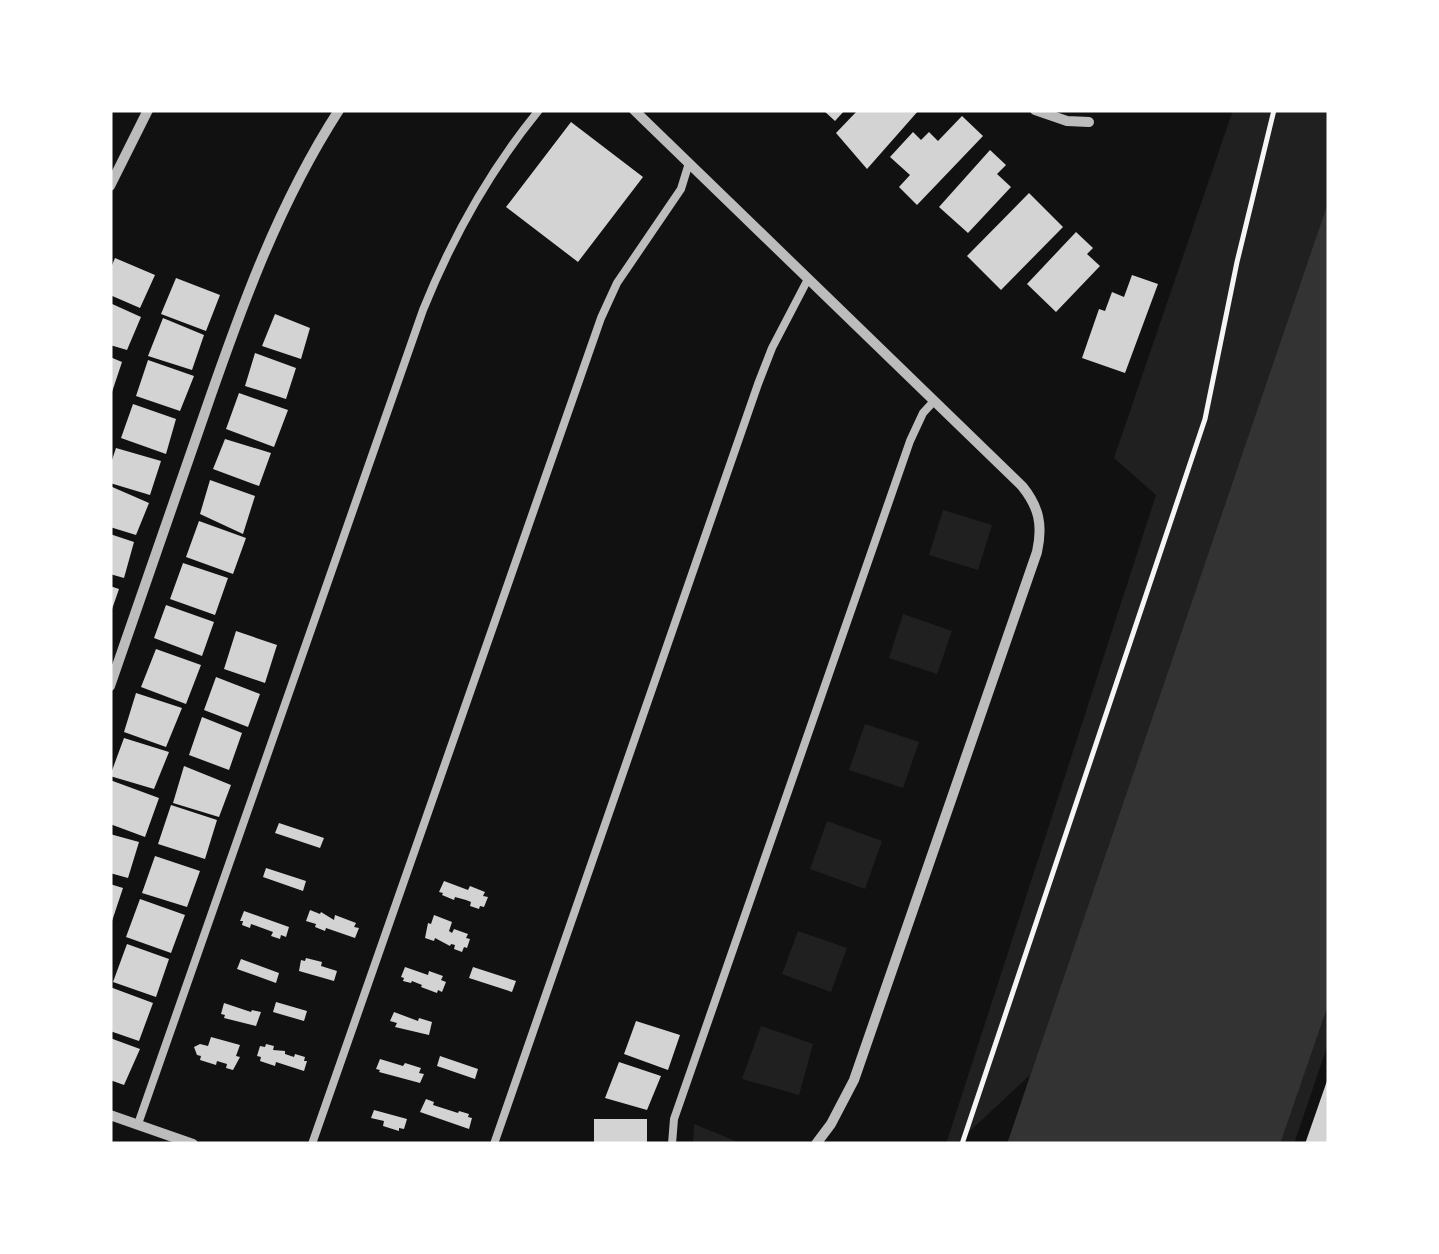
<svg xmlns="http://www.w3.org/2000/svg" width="1439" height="1254" font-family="Commissioner,sans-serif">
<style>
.green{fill:#202020}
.water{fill:#333}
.building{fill:#d3d3d3}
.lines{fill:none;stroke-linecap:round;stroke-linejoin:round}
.path{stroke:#f5f5f5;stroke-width:5}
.service{stroke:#bcbcbc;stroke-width:8}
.minor{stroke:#bcbcbc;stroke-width:10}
</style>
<rect width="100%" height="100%" fill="#111"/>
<!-- green -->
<path class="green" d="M1233,110h96v931l-35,103h-286l22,-69 -74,69h-10l210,-649 -42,-37z
M943,510l49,15 -14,45 -49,-15z
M903,614l49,17 -15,43 -48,-16z
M865,724l54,18 -16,46 -54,-18z
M827,821l55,20 -17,48 -55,-20z
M798,931l49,17 -16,44 -49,-18z
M761,1026l52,18 -14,51 -57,-16z
M694,1124l49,20h-50z"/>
<!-- water -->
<path class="water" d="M1329,200v802l-49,142h-273z"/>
<!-- building -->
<path class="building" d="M823,110h22l-10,11z
M858,110h61l-52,59 -31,-36z
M962,116l21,20 -66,69 -18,-18 11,-12 -20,-18 23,-25 8,8 8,-8 9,9z
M571,122l72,55 -65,85 -72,-55z
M990,150l16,15 -9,9 14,13 -43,46 -29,-26z
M1029,193l34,34 -62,63 -34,-34z
M1076,232l17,16 -6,6 13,12 -44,46 -29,-28z
M115,258l40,17 -15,33 -30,-13v-25z
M1132,275l26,9 -33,89 -43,-15 17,-49 6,2 7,-19 12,5z
M176,278l44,17 -14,36 -45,-17z
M110,303l31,14 -14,33 -17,-5z
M275,314l35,14 -9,31 -39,-13z
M163,318l41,17 -12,35 -44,-14z
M255,353l41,15 -10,31 -41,-13z
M110,357l12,5 -11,33h-1z
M148,360l46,16 -14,35 -44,-15z
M239,393l49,17 -14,37 -48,-18z
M133,404l43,15 -10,35 -45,-16z
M225,439l46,14 -12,33 -46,-17z
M116,448l45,13 -11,34 -40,-12v-17z
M210,480l45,16 -12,38 -43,-20z
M110,486l39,17 -13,32 -26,-8z
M199,521l47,17 -13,36 -47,-17z
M110,534l24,8 -10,36 -14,-4z
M183,563l45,15 -13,37 -45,-16z
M110,586l9,3 -8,23h-1z
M166,605l48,17 -12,34 -48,-18z
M236,631l41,14 -12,38 -41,-14z
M156,649l45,16 -15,39 -45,-17z
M216,677l44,17 -12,33 -44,-17z
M136,693l46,15 -16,39 -42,-15z
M202,717l40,16 -13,37 -40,-15z
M124,738l45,14 -15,37 -44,-13z
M184,766l47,19 -12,32 -46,-14z
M110,780l49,18 -14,39 -35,-13z
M171,805l46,15 -12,39 -47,-15z
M279,823l45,15 -4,10 -45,-15z
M110,834l29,8 -11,36 -18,-5z
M155,856l45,15 -13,36 -45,-14z
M266,868l40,13 -3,10 -40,-14z
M444,881l24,9 2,-4 15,6 -2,4 5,1 -4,10 -4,-1 -1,3 -9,-3 1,-4 -5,-2 -11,-3 -1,3 -12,-5 1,-2 -4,-1z
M110,884l13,4 -12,36h-1z
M140,899l45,16 -14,38 -45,-16z
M310,910l10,4 1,-2 13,8 1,-5 21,8 -2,4 5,1 -4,10 -29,-10 -1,3 -10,-4 1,-3 -10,-3z
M244,911l45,16 -3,10 -5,-2 -1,4 -9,-3 2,-4 -22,-8 -1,4 -8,-3 1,-4h-3z
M434,915l18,7 -3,9 3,2 2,-4 14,5 -2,4 4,1 -3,9 -3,-1 -2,5 -8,-3 1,-4 -4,-1 -1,2 -15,-8 -1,3 -9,-3 3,-15 3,1z
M127,944l42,15 -13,38 -43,-15z
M306,958l16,4 -1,4 16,5 -3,10 -35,-10 2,-11 4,1z
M241,959l38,14 -3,10 -39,-14z
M405,967l23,8 1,-4 14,5 -2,4 5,2 -4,10 -4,-2 -1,3 -16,-6 1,-2 -10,-4 -1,2 -8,-2 1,-3 -3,-1z
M473,967l43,14 -4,11 -43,-14z
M110,987l43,16 -14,38 -29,-10z
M276,1002l31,9 -3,10 -31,-9z
M224,1003l27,9 1,-2 9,2 -5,14 -32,-8 1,-3 -4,-1z
M394,1012l24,9 1,-3 13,4 -3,13 -34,-8 2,-4 -7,-2z
M636,1021l44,14 -12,35 -44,-16z
M211,1037l29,8 -4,11 4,1 -7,13 -7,-2 1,-4 -10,-3 -1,4 -16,-5 1,-4 -4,-1 -3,-8 6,-3 8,2z
M110,1038l30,11 -16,36 -14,-5z
M266,1044l8,2 -1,4 12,1v3l9,3 1,-3 10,3 -1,4h3l-3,10 -28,-9 -1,4 -15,-5 1,-4 -4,-1 3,-10 5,1z
M440,1056l38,13 -3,10 -38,-13z
M380,1059l23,7 2,-3 16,5 -2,5 5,1 -4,9 -41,-11 1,-2 -4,-1z
M619,1062l42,14 -14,34 -42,-12z
M1328,1078l1,66h-24z
M426,1099l8,3 -1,3 25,8 1,-2 10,3 -1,3 4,1 -3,11 -49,-17z
M374,1110l33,9 -3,10 -5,-1v3l-16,-5 1,-5 -13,-3z
M594,1119h53v25h-53z"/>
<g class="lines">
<!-- path -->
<path class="path" d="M962,1144l243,-725 32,-157 37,-152"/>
<!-- service -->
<path class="service" d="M138,1124l285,-814c29,-72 67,-140 116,-200
M312,1144l289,-826 16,-35 64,-94 8,-26
M494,1144l264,-760 14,-36 36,-69
M672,1144l2,-25 236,-678 13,-28 11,-12"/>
<!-- minor -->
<path class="minor" d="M634,110l388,376c17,21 21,39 15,66l-183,528 -23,44 -15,20
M1035,110l32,11 22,1
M110,186l38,-76
M110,686c31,-89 62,-178 93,-268 37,-107 74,-212 136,-308
M110,1115l83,29"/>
</g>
<!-- border -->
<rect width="1439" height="1254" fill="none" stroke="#ffffff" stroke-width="225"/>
</svg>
